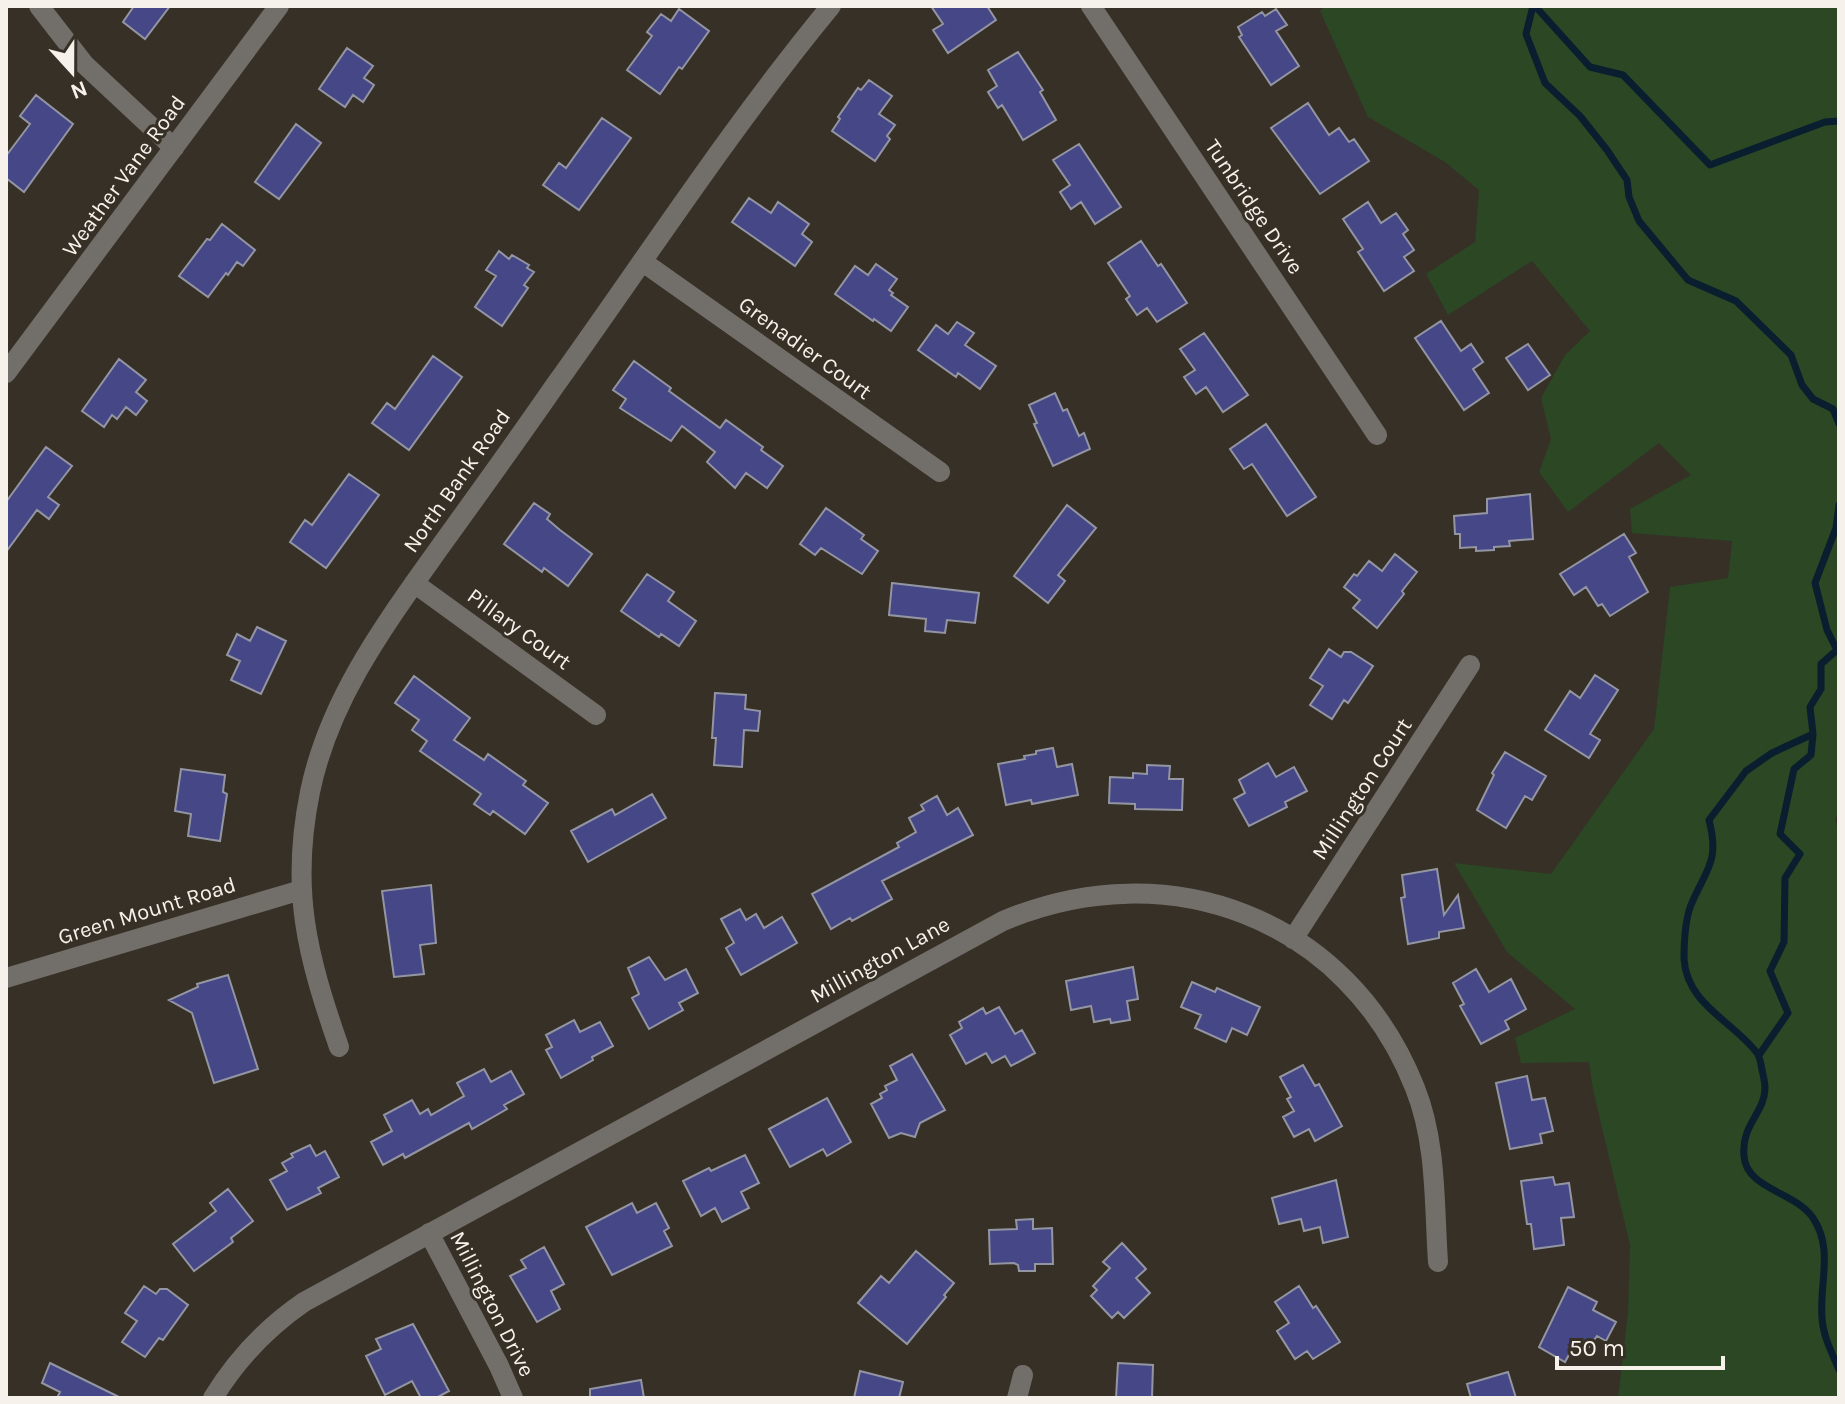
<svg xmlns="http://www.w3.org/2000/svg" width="1845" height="1404" font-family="Karla,sans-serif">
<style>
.green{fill:#2b4723}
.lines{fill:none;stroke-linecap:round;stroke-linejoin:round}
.stream{stroke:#091f2f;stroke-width:7}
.building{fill:#464787;stroke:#9395a2;stroke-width:2}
.street{stroke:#726f6a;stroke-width:20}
.labels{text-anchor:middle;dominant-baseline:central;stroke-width:6;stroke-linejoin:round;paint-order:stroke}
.street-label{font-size:22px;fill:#f6f2eb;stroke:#373026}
</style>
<rect width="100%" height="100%" fill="#373026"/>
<!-- green -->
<path class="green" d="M1325,6h514v807l-4,6 4,16v563h-221l10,-86 2,-67 -37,-155 -4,-28 -68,1 -6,-25 60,-29 -68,-57 -53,-89 97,11 103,-145 16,-142 58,-9 4,-37 -100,-8 -2,-24 61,-34 -32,-32 -91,69 -29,-40 12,-33 -10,-41 24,-43 25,-24 -58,-70 -84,54 -22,-41 49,-32 4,-52 -34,-28 -77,-45 -48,-106z"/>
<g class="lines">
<!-- stream -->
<path class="stream" d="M1533,6l-7,28 19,49 35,33 27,34 20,30 2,17 10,24 49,59 48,21 55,54 11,30 11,14 20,10 6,15
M1535,6l55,61 33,8 87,90 115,-43 14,-1
M1839,505l-3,23 -21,55 12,47 10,20 -16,14v25l-11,18 3,27 -41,19 -26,18 -37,49c11,42 -3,49 -18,85 -6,15 -7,39 -7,54 3,46 49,62 73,94 3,4 4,11 5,17 1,5 3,12 3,18 0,25 -24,36 -21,68 2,33 52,36 69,62 21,31 6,66 9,100 1,18 10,35 17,52
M1759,1055l29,-42 -18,-42 14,-29 1,-64 15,-24 -20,-20 14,-65 17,-14 2,-21"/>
</g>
<!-- building -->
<path class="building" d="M134,6h36l-25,33 -22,-17z
M931,6h56l9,14 -48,33 -15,-23 10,-6z
M679,9l30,22 -27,38 -3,-2 -19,27 -33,-24 25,-34 -5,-4 14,-18 10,7z
M1276,9l11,16 -11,6 23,35 -28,19 -32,-48 3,-2 -4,-8 24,-15 3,4z
M347,48l26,18 -9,12 10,7 -11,17 -10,-7 -8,12 -26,-18z
M1018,52l25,38 -3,2 16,28 -33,20 -21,-35 -4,3 -10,-16 9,-6 -9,-16z
M869,80l23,16 -13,18 16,11 -8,11 3,3 -15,22 -43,-30 8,-12 -2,-2 20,-29 3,2z
M36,95l37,29 -49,68 -18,-14v-22l24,-32 -10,-8z
M1308,103l21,32 10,-7 10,14 5,-3 15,22 -49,33 -49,-66z
M602,118l29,20 -52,72 -36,-25 16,-22 7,5z
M296,124l25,19 -42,56 -24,-17z
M1079,144l42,63 -26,17 -14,-22 -10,7 -11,-17 10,-7 -17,-25z
M749,198l22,15 7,-11 31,22 -7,10 10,8 -17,24 -63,-44z
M1368,202l13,21 15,-10 12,17 -5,4 11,16 -10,7 10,14 -30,20 -26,-39 5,-3 -20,-30z
M222,224l33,26 -12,16 -6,-4 -9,13 -2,-2 -18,24 -29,-21 28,-37 3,1z
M1141,241l17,25 3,-2 26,39 -30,19 -10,-14 -10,7 -11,-16 4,-3 -22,-33z
M499,251l10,8 3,-4 17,10 -2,3 7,4 -10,13 4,3 -26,38 -27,-19 21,-31 -10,-6z
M876,264l21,15 -8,11 4,3 -2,2 17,12 -17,24 -17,-12 -1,2 -38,-27 20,-28 13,9z
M1441,321l20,30 10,-7 12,18 -10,7 16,24 -25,17 -49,-72z
M957,322l17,11 -9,12 31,21 -16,23 -22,-16 -2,4 -38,-27 18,-25 12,9z
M1204,333l44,62 -25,17 -17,-25 -10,7 -12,-17 11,-7 -15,-21z
M1528,344l22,31 -22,15 -22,-32z
M433,356l29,21 -53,73 -37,-27 15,-20 8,6z
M119,359l27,21 -10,12 11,9 -11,14 -10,-8 -9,12 -5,-4 -8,12 -22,-16z
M634,361l37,27 -2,3 51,37 6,-8 37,27 -2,3 22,16 -16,22 -21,-15 -11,15 -28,-26 8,-10 -33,-26 -11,15 -51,-33 6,-9 -13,-9z
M1055,393l8,18 4,-2 12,27 5,-3 6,16 -37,17 -19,-42 3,-1 -8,-18z
M1266,424l50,73 -29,19 -35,-52 -8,5 -14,-20z
M46,447l26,19 -24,31 11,8 -10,14 -12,-9 -31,42v-50z
M349,474l30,21 -53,73 -36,-26 15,-22 7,5z
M1530,494l3,45 -24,2 1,5 -16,1v3l-18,1v-4l-16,1v-14h-5l-1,-18 33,-3v-14z
M534,503l16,11 -3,5 13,11 32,24 -24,32 -24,-18 -2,4 -38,-28z
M1067,505l29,23 -38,47 7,6 -17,22 -34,-27z
M826,508l38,27 -3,4 17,12 -16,23 -41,-26 -6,7 -15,-11z
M1624,534l12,19 -7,4 19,35 -38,24 -8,-12 -4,2 -12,-19 -12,8 -14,-21z
M1395,554l22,18 -15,19 2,3 -27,34 -24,-20 7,-8 -16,-13 10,-13 3,2 12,-15 13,10z
M647,574l27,18 -6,9 28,20 -17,25 -18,-12 -2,3 -38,-26z
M892,583l87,10 -4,30 -28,-3 -2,13 -20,-2 1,-12 -37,-4z
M257,627l29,14 -25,53 -30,-14 9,-19 -13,-6 10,-21 13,7z
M1329,649l12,8 3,-5h7l22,14 -25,37 -4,-3 -12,19 -22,-14 13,-19 -13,-8z
M1595,675l23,15 -28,44 10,6 -11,18 -44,-28 25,-39 10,7z
M414,676l56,42 -16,22 30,20 4,-6 38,27 -3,4 25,18 -23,31 -32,-23 -3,4 -16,-11 7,-10 -61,-43 7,-10 -15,-11 7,-10 -24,-17z
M715,693l31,2 -1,14 15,2 -2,20 -14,-1 -2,37 -28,-2 2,-27h-4z
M1053,748l4,19 15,-3 6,31 -46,9 -1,-4 -25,5 -8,-41 27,-5 -1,-3 12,-2v-3z
M1505,752l41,24 -14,24 -7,-4 -19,32 -29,-18 17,-35 -2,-2z
M1268,763l8,14 18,-10 13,24 -22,11 2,5 -38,19 -15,-27 11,-6 -6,-13z
M1147,765l23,1 -1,13h14l-1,31 -47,-1v-5l-26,-1 1,-26 23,1v-5l14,1z
M181,769l44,6 -2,17 4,2 -7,47 -32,-5 3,-22 -16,-3z
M652,794l14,24 -78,44 -17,-31 41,-22 3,6z
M937,796l10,19 11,-7 15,27 -91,46 10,18 -40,22 -2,-3 -19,11 -19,-35 87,-47 -2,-4 19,-11 -7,-14 15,-8 -3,-5z
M1437,869l7,46 14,-20 6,33 -25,4v6l-31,6 -7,-46 4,-1 -3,-22z
M431,885l5,58 -16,2 4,29 -30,3 -12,-86z
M740,909l6,11 10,-6 8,14 18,-11 15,26 -56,32 -15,-27 8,-5 -13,-24z
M649,957l16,23 21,-11 12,24 -19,10 4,7 -34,19 -17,-31 7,-4 -11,-26z
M1133,967l5,32 -11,2 3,19 -19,3 -1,-4 -16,3 -3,-16 -20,4 -5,-29z
M1476,969l13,23 22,-13 15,30 -21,12 4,8 -28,15 -21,-38 4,-2 -11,-21z
M228,975l30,94 -44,14 -22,-70 -23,-13 29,-13 -1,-3z
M1192,982l23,10 2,-4 43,19 -13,28 -15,-7 -6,14 -31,-14 6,-13 -20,-8z
M999,1007l16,27 7,-4 13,23 -24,13 -6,-10 -13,7 -6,-10 -20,11 -16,-29 12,-7 -3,-6 24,-14 3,6z
M574,1020l6,12 20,-10 13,24 -21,11 1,3 -32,18 -15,-28 6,-3 -6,-12z
M912,1054l33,56 -25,13 -5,14 -14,-4 -12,5 -18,-34 11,-6 -2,-4 7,-4 -2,-4 12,-6 -7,-14z
M1303,1065l12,21 4,-2 23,42 -27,15 -6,-12 -15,8 -11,-20 11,-6 -7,-12 4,-2 -11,-20z
M484,1069l7,13 20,-11 13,23 -20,11 3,4 -35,20 -3,-6 -64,35 -2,-4 -20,11 -12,-23 21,-11 -8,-16 28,-15 8,14 8,-5 3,6 33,-19 -7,-13z
M1527,1076l5,24 13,-2 8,33 -13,3 2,9 -32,6 -14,-66z
M827,1098l24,44 -24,14 -4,-7 -33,18 -21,-38z
M310,1145l6,11 9,-5 14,26 -21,11 3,5 -34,17 -17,-30 17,-9 -5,-8 11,-6 -2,-3z
M745,1155l14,28 -18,9 8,16 -27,14 -7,-14 -14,8 -18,-35 26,-13 2,3z
M1553,1177l2,8 14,-2 5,34 -13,1 3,27 -30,4 -3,-25h-4l-6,-43z
M1336,1180l12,57 -25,6 -3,-16 -16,4 -3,-12 -22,5 -7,-26z
M228,1189l25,32 -22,17 2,4 -39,29 -21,-27 43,-33 -6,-8z
M632,1203l5,10 19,-10 13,25 -5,3 8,15 -60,29 -26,-48z
M1033,1219v10l19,-1 1,36h-18v7h-16l-1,-6 -4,-2 -24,1 -1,-34 28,-1 -1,-9z
M1122,1243l24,26 -10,9 14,15 -26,25 -6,-6 -6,6 -21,-22 6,-6 -4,-4 17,-18 -7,-6z
M544,1247l20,37 -13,7 9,18 -23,13 -27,-46 16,-8 -5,-8z
M916,1251l38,32 -10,12 2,2 -39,47 -49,-41 23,-27 8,7z
M144,1286l12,8 4,-5h7l21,16 -25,35 -4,-2 -14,19 -23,-15 15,-21 -12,-8z
M1299,1286l14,22 3,-2 24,36 -27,17 -6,-8 -12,8 -18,-28 12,-8 -14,-21z
M1568,1287l29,15 -4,8 23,12 -10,19 -9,-5 -8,11 -12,-7 -12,22 -26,-15z
M413,1324l36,67 -13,7h-15l-9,-17 -27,14 -19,-39 15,-7 -5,-10z
M50,1363l71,35h-64l3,-6 -18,-9z
M1118,1363l35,2 -1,33h-36z
M860,1371l43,11 -4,16h-45z
M1508,1372l8,26h-45l-4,-14z
M641,1380l3,18h-54v-9z"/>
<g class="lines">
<!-- street -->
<path class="street" d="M39,6l45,58 90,84
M1091,6l286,429
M643,262l297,210
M6,373l273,-367
M414,583l182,132
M1293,939l177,-274
M6,978l295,-88
M339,1047c-32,-92 -49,-157 -29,-255 19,-93 76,-169 130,-245 39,-54 78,-108 116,-163 91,-127 176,-258 275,-378
M429,1233l70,133 14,32
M213,1398c24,-39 53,-70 91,-96l699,-381c165,-70 345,-3 412,167 22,55 19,116 23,174
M1017,1398l6,-23"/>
</g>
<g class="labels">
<!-- street labels -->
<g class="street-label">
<text transform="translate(124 176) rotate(-54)">Weather Vane Road</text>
<text transform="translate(1254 207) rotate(56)">Tunbridge Drive</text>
<text transform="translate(805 348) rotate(36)">Grenadier Court</text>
<text transform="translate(457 481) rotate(-55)">North Bank Road</text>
<text transform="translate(519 629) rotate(36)">Pillary Court</text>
<text transform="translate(1362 789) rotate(-57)">Millington Court</text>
<text transform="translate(147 911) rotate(-17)">Green Mount Road</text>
<text transform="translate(880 960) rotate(-29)">Millington Lane</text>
<text transform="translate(492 1304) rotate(63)">Millington Drive</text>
</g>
</g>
<!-- border -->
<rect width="1845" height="1404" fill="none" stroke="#f6f2eb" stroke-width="16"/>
<!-- north arrow -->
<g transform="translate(72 72) rotate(159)" stroke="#373026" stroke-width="6" paint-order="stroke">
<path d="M0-6L14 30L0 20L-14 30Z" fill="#f6f2eb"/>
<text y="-12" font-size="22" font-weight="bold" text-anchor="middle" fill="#f6f2eb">N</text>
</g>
<!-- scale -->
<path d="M1557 1356v12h166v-12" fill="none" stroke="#f6f2eb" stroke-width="4"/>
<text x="1569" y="1356" font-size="24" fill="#f6f2eb" stroke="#373026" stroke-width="6" paint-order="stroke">50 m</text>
</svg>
